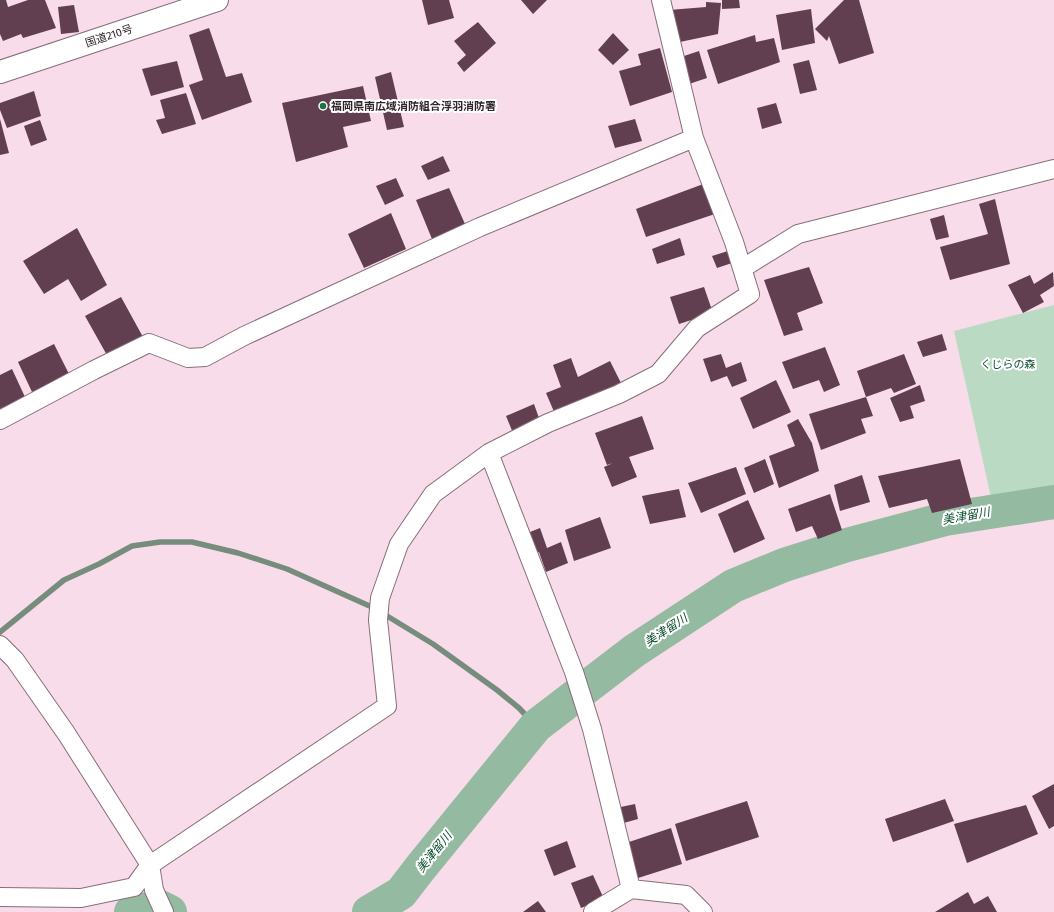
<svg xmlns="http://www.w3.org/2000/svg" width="1054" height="912" font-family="'Fira Sans','Noto Sans JP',sans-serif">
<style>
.green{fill:#badac4}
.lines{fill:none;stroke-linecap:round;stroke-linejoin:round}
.stream{stroke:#768d7d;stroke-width:5.5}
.river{stroke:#94baa1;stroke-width:34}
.building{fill:#613e50}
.minor-casing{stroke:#876e7a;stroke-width:20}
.trunk-casing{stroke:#876e7a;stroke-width:24}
.minor{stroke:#fff;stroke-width:18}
.trunk{stroke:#fff;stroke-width:22}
.poi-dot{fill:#1b7346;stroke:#fff;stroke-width:1.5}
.labels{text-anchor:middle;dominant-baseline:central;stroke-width:4;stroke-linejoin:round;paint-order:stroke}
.street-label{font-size:11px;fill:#2f242a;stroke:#fff}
.poi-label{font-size:11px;font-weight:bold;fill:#2f242a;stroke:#fff;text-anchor:start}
.park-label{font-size:11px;fill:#0e502f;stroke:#fff}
.water-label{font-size:12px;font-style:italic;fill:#094d2c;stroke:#fff}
</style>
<rect width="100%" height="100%" fill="#f8dce9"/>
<!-- green -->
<path class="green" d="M1054,305v192l-62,5 -38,-171z"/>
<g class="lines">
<!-- stream -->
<path class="stream" d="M0,632l64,-52 35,-16 33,-18 28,-4h32l46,11 49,16 87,39 59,36 64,46 22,18 17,18"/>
<!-- river -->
<path class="river" d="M131,912l29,-5 10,5
M369,912l32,-19 20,-26 115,-141 98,-75 99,-65 51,-21 63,-20 98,-26 109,-17"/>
</g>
<!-- building -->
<path class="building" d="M0,0h6l2,7 20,-7h17l11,28 -33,10 -2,-4 -18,7 -3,-7z
M422,0h27l5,18 -26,7z
M521,0h26l-14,14z
M722,0h17l1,8 -18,1z
M844,0h15l15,53 -35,11 -10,-28 -2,5 -12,-12z
M706,2l15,1 -3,31 -43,9 -6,-33 37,-3z
M74,5l5,27 -18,2 -3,-27z
M811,9l4,34 -33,7 -6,-35z
M478,22l18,21 -32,29 -7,-9 9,-8 -12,-14z
M209,28l17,49 16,-4 10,29 -50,18 -13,-35 14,-5 -14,-45z
M613,33l16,17 -16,15 -15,-15z
M755,35l1,7 18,-4 6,24 -62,22 -11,-34z
M660,48l12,44 -42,14 -11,-35 22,-6 -3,-11z
M699,51l8,27 -18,6 -8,-27z
M809,60l8,30 -17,4 -7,-30z
M177,61l7,26 -33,9 -9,-27z
M391,72l13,55 -17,3 -12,-53z
M363,86l8,35 -28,6 5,20 -52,15 -14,-59z
M34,91l7,25 -34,12 -7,-18v-7z
M186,93l10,31 -34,10 -6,-14 9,-2 -5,-18z
M776,103l6,20 -20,6 -5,-21z
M0,119l9,34 -9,2z
M635,119l7,22 -27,7 -7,-22z
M40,120l7,20 -16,6 -7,-20z
M443,156l7,15 -22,9 -7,-14z
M396,178l8,18 -19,9 -9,-19z
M706,183l9,31 -69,23 -10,-28z
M449,188l16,36 -33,15 -16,-39z
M995,199l15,65 -60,16 -10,-33 48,-13 -9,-30z
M391,213l15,36 -42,19 -16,-34z
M944,215l5,22 -13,3 -6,-21z
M77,228l30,57 -26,16 -13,-22 -24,15 -21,-33z
M680,238l5,17 -28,9 -5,-15z
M728,251l4,12 -15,5 -5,-12z
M809,267l14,36 -26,10 6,17 -19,6 -20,-56z
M1053,272l1,14 -14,9 4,7 -21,11 -15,-28 22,-10 4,9z
M704,287l9,26 -34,11 -9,-27z
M121,297l22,40 -35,20 -23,-41z
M942,334l5,16 -24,7 -6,-15z
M54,344l15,30 -37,18 -14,-30z
M825,347l15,38 -16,7 -5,-12 -26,9 -11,-27z
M721,354l5,14 15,-6 6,19 -15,6 -5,-11 -16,6 -8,-23z
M904,354l12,30 -22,9 -3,-5 -25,9 -9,-26z
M571,358l7,19 32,-16 12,24 -67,29 -9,-21 15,-6 -8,-22z
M12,369l13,28 -25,12v-34z
M776,380l15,32 -38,17 -13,-31z
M920,385l5,16 -15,5 4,12 -14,4 -10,-24z
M866,397l7,19 -12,3 5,14 -45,17 -12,-36z
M534,404l6,17 -27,12 -7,-17z
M642,416l12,33 -25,8 8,20 -25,10 -8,-20 9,-4 -6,2 -12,-32z
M798,419l14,24 7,28 -40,17 -10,-32 26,-10 -8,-21z
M765,459l9,25 -20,9 -10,-25z
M960,459l12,45 -40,9 -5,-14 -38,9 -11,-32z
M736,467l10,27 -45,19 -13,-30z
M862,475l8,27 -30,9 -6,-26z
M679,489l7,28 -36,7 -8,-28z
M830,494l12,36 -24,9 -6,-13 -16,6 -8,-23z
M748,500l17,39 -31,14 -16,-39z
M600,517l11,31 -37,13 -9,-31z
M540,528l7,20 14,-6 7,21 -22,9 -7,-20 -10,4 -4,-22z
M1054,784v42l-5,3 -17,-33z
M945,799l9,22 -61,21 -8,-23z
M747,801l12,36 -73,24 -11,-37z
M635,804l3,15 -18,5 -4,-16z
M1026,805l12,29 -71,29 -13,-39z
M671,828l11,36 -47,15 -12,-35z
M567,841l9,26 -22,9 -10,-26z
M593,875l11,24 -23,9 -10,-25z
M968,892l6,12 14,-8 9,16h-62z
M538,901l8,11h-23z"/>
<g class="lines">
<defs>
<path id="minor" d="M743,268l55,-34 256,-65
M0,420l94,-50 55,-27 39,15 17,-1 39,-21 236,-109 214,-89
M489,453l85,219 18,57 39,160
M0,645l15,15 51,73 84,132 4,25 10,22
M0,897l81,1 53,-11 16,-22 237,-159 -9,-86 2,-22 19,-54 34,-50 56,-41 59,-30 71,-29 39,-20 39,-46 53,-34 -16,-52 -40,-104 -33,-138
M593,912l38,-23 55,6 17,17"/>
<path id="trunk" d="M0,72l217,-72"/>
</defs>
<!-- minor casing -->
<use href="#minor" class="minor-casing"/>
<!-- trunk casing -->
<use href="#trunk" class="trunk-casing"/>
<!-- minor -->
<use href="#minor" class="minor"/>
<!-- trunk -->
<use href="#trunk" class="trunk"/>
</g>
<!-- markers -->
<circle class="poi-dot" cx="323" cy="106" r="4"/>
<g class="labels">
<!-- street labels -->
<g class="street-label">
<text transform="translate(109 36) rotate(-18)">国道210号</text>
</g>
<!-- poi labels -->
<g class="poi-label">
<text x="331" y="106">福岡県南広域消防組合浮羽消防署</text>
</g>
<!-- park labels -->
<g class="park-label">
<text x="1008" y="364">くじらの森</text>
</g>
<!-- water labels -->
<g class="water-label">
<text transform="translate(966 516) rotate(-10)">美津留川</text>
<text transform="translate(666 630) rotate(-33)">美津留川</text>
<text transform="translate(434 852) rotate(-51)">美津留川</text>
</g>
</g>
</svg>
